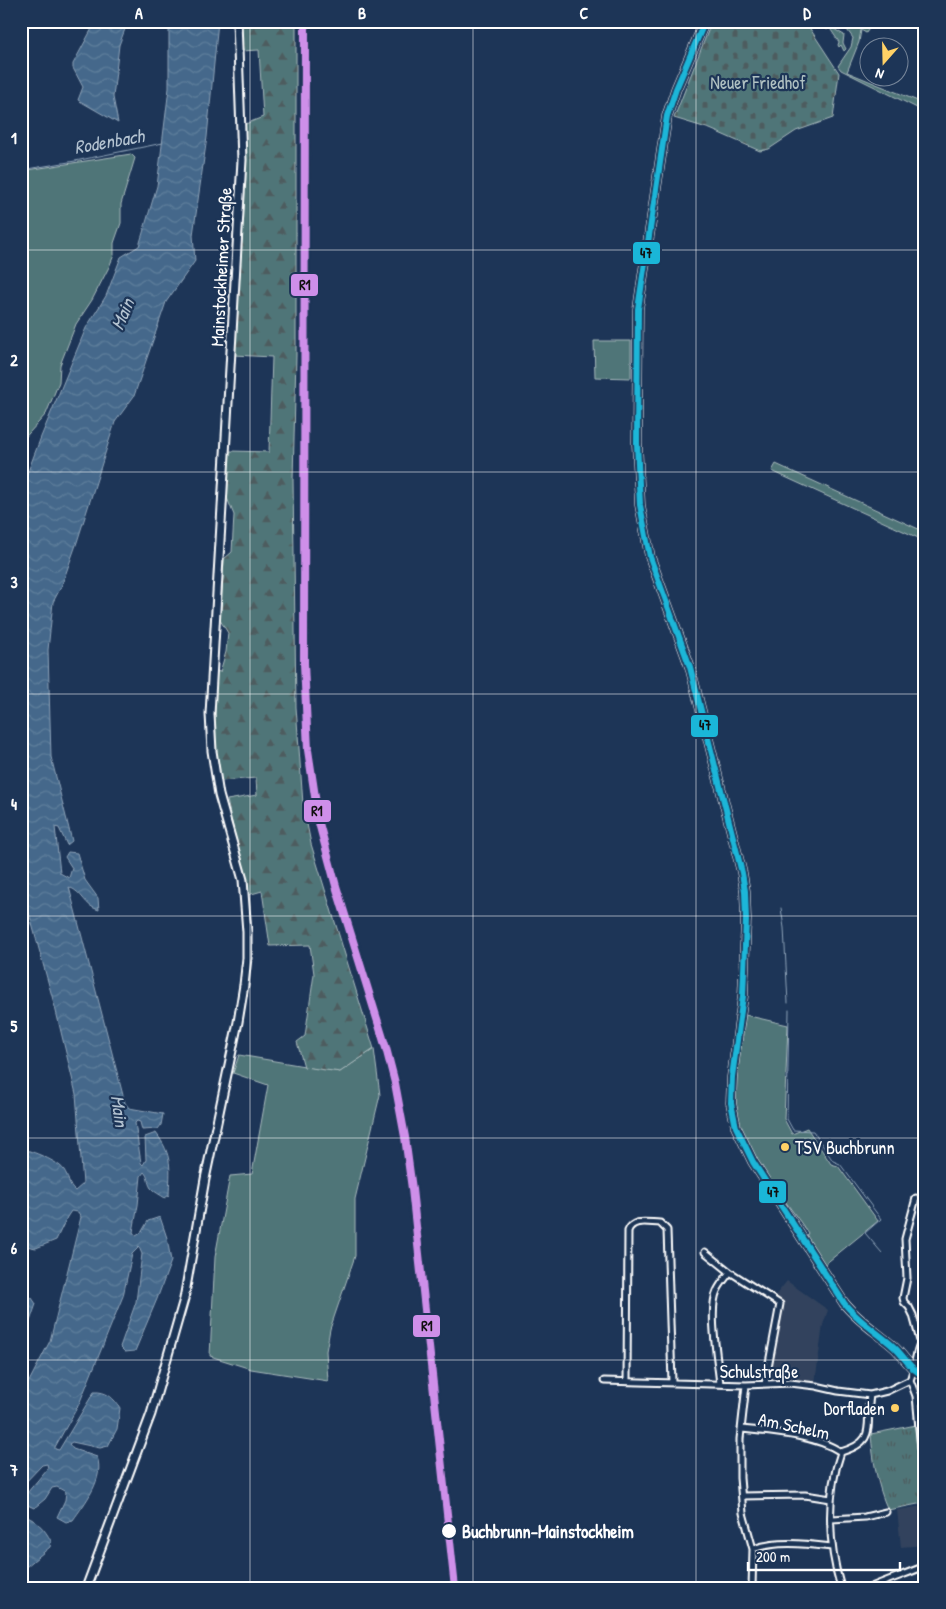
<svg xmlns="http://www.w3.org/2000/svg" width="946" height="1609" font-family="'Patrick Hand',sans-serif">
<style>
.built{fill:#31435d}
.green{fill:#507578;stroke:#a8babc}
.forest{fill:url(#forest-firs);stroke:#a8babc}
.cemetery{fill:url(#cemetery-stones);stroke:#a8babc}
.park{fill:url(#park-tufts);stroke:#a8babc}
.water{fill:url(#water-waves);stroke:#8fa4b9}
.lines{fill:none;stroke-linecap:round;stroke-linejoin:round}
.stream{stroke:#8fa4b9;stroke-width:1}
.street-casing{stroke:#fff;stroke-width:9}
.secondary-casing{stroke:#fff;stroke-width:11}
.street{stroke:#1d3557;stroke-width:5}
.secondary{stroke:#1d3557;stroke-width:7}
.bus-1-casing{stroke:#1d3557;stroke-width:10}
.bus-1{stroke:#1ab6d8;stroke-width:6}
.rail-1-casing{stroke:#1d3557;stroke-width:11}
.rail-1{stroke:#ce8fe9;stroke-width:8}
.grid{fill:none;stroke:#fff;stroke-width:1;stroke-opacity:0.55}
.poi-dot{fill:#ffd166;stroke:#1d3557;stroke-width:2}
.stop-dot{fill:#fff;stroke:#1d3557;stroke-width:2}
.labels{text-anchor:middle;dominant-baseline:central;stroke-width:4.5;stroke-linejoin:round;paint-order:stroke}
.park-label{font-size:18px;fill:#b0c1c2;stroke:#1d3557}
.street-label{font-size:18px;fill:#fff;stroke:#1d3557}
.poi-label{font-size:18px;fill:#fff;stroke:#1d3557;text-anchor:start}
.stop-label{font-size:18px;font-weight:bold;fill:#fff;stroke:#1d3557;text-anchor:start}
.water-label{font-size:19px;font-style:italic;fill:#b4c3d1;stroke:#1d3557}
.line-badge{stroke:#1d3557;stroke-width:2}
.pale-badge-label{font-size:14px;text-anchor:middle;font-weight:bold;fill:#111}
.neatline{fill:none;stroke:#fff;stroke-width:2}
.grid-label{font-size:16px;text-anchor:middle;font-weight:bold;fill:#fff}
</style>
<defs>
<pattern id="forest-firs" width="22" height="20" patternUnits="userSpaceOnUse" patternTransform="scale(1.25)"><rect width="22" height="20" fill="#507578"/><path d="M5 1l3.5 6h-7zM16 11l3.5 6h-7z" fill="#4e5c5e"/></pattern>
<pattern id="cemetery-stones" width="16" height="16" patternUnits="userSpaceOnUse" patternTransform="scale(1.25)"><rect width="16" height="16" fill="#507578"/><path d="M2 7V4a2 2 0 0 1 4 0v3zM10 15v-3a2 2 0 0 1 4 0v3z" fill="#4e5c5e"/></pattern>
<pattern id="park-tufts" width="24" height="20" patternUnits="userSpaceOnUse" patternTransform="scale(1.25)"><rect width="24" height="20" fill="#507578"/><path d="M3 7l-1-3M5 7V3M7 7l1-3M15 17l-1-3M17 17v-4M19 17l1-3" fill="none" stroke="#4e5c5e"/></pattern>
<pattern id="water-waves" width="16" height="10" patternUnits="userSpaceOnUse" patternTransform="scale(1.25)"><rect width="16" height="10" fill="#44688b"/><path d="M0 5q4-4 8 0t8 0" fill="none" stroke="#607f9c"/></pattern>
</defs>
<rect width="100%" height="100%" fill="#1d3557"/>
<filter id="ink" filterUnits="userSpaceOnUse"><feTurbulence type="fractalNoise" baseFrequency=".02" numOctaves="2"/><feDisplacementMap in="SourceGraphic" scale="10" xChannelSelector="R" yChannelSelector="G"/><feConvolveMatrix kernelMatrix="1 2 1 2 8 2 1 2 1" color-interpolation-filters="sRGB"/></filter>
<g filter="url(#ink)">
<!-- built -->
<path class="built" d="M787,1281l41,29 -5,15 -8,58 -27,-4h-19l13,-76 -7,-7z
M922,1506l3,39 -24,2 -4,-37z"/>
<!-- green -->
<path class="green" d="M836,21h38l-8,12 -5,-3 -2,12 -12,30 78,32v8l-84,-42 -3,-4 13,-19 2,-9 -8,-11z
M824,23l20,12 -1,8 3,6 -2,2 -3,-6 -2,2 -1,-2 1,-3 -10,-15 -2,3z
M131,154l4,4 -14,46v19l-7,20v12l-5,12 -17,33 -16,24 -16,41 -1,17 -13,32 -25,28v-271z
M594,341h37v37l-36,-1z
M776,464l149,68v9l-153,-70z
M745,1015l43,10 -4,94 8,15 15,-6 24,36 7,2 40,55 -54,44 -18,-29 2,-3c-25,-37 -68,-85 -73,-130 -2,-26 7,-62 10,-88z
M374,1049l6,46 -25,104v57l-25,73 -4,22 2,30 -77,-12 -41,-13 5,-99 15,-81 22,-2 16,-89 -35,-12 6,-18 101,17z"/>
<!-- forest -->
<path class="forest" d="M240,21h56v334l-3,125 3,227 7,97 8,40 63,205 -34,23 -36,-5 -7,-25 8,-6 9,-62 -4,-29 -40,1 -8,-55 -14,4 -21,-95 30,-5 -1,-17 -35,3 -6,-37v-73l5,1 6,-20 2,-19 -8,-13 4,-61 8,-7 2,-37 -9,-22 5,-42 39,1 3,-95 -38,-2 3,-92 6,-138 20,-8 -4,-67 -18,1z"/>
<!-- cemetery -->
<path class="cemetery" d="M712,21h93l34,52 -6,45 -37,13 -27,18 -9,2 -50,-22 -36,-11z"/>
<!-- park -->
<path class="park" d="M916,1425l7,78 -35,7c-11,-24 -15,-51 -17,-76z"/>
<!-- water -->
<path class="water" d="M96,21h32l-9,24 -6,52 5,26 -40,-23 5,-13 -10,-19v-4z
M169,21h49l-11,116 -14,98 2,26 -29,41 -32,94 -19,26 -38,120 -16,45 -8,15 -5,48 3,107 21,84 -5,4 -8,-17 -4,-1 5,46 9,5 3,-10 -7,-11 3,-5 9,1 8,27 13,18 1,12c-15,-4 -15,-17 -30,-23l56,216 4,5 34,6 -2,11 -3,4 -16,1 -2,-8 -3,-1 -2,2 6,40 2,2 3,-5 -1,-23 11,-4c17,23 14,35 13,62l-4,3c-4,-3 -11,-6 -14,-10 -4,-6 -2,-11 -7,-16l-3,4 -3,29 -5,27 3,4 5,-3 7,-12 12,-4 7,21 4,23 -14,38 -22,52 -10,1 -5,-5 16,-45 6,-48 -3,-7 -7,7 -9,42 -44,108 -24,43v2l4,1 35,-58c12,-1 20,6 26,16l-3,21 -9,17 -8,2 -28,-6 -3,2 4,5 24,8c8,21 -12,46 -24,63l-7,2 -9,-5 8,-17 1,-8 -9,-5 -5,1 -7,11 -11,9 -13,-6 1,-3 26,-31 -1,-4 -5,1 -21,22v-90l29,-56 31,-124 -3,-5 -7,-1 -4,6 -11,23 -20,8 -15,-3v-96c10,1 38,13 43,21 5,7 4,16 11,21l8,-7 -7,-90 -21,-87 -34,-123v-394l20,-53 45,-109 20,-32 15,-39 18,-11 18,-60 12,-98z
M21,1294l11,4 4,6 -15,43z
M21,1515c14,3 24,14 30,26l-1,6 -29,24z"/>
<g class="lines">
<!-- stream -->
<path class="stream" d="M21,170l54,-9 88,-18
M781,908l3,20 4,75
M789,1010l-2,109 6,11 20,1 20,30 7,3 41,55 -16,14 17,20
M914,1417l8,80 3,65"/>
<defs>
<path id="street" d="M916,1198l-11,41 2,39 -4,20 1,4 5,5 4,8 7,26
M705,1252l25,20 50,32 -15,80
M925,1335c-10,12 -9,31 -15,45l6,16 9,95
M604,1381l142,4 44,-2 26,3 22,5 32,4 17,-4 23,-11
M627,1381l1,-150c5,-13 21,-8 32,-8l7,7 5,152
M720,1384c-2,-21 -12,-74 -3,-93 3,-7 9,-13 13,-19
M746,1385l-6,54v39l3,35 10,36 -1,39
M741,1429c30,3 75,6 100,23
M742,1496l63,-1 26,4
M832,1519l33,-2 21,-5
M753,1549c25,-9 53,-5 78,-2
M841,1588c-13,-43 -15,-94 0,-136 37,-11 24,-25 29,-57
M869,1588c18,-8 37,-14 56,-22"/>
<path id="secondary" d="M705,21l-29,68 -9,27 -29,193 -1,134 3,62 10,52 40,110 52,206 3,18 1,29 -3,76 -11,81 -1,26 5,24 17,35 91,141c14,18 33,29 50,44 11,10 16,23 31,29
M86,1588l65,-174 33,-115 21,-120 33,-157 6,-37 3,-27v-26l-4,-52 -24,-85 -7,-44 -2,-37 32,-554 -5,-139"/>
</defs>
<!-- street casing -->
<use href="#street" class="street-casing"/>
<!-- secondary casing -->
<use href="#secondary" class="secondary-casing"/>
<!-- street -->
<use href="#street" class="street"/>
<!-- secondary -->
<use href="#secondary" class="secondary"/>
<defs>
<path id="bus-1" d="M705,21l-29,68 -9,27 -29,193 -1,134 3,62 10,52 40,110 52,206 3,18 1,29 -3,76 -11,81 -1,26 5,24 17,35 91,141c14,18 33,29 50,44 11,10 16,23 31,29"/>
</defs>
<!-- bus-1 casing -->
<use href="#bus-1" class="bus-1-casing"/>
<!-- bus-1 -->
<use href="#bus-1" class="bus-1"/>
<defs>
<path id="rail-1" d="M305,21l-1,642 4,87 11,73 17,63 50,162 9,35 10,54 7,52 43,399"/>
</defs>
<!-- rail-1 casing -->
<use href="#rail-1" class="rail-1-casing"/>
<!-- rail-1 -->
<use href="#rail-1" class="rail-1"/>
</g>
</g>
<!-- grid -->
<path class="grid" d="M250,21v1567M473,21v1567M696,21v1567M21,250h904M21,472h904M21,694h904M21,916h904M21,1138h904M21,1360h904"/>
<!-- markers -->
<g class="poi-dot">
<circle cx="785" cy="1147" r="5"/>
<circle cx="895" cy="1408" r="5"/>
</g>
<circle class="stop-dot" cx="449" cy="1531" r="8"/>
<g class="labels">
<!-- park labels -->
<g class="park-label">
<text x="758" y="82">Neuer Friedhof</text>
</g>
<!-- street labels -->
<g class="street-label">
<text transform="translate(221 267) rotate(-87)">Mainstockheimer Straße</text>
<text x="759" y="1371">Schulstraße</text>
<text transform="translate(794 1426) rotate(12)">Am Schelm</text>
</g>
<!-- poi labels -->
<g class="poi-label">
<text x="795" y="1147">TSV Buchbrunn</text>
<text x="885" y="1408" text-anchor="end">Dorfladen</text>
</g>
<!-- stop labels -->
<g class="stop-label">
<text x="462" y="1531">Buchbrunn-Mainstockheim</text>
</g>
<!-- water labels -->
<g class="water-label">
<text transform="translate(109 141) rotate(-10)">Rodenbach</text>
<text transform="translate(122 314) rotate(-67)">Main</text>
<text transform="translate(120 1111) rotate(82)">Main</text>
</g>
</g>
<g class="line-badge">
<rect x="632" y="241" width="29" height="24" rx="5" fill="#1ab6d8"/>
<rect x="290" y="273" width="29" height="24" rx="5" fill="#ce8fe9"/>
<rect x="690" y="714" width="29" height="24" rx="5" fill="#1ab6d8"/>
<rect x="303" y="799" width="29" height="24" rx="5" fill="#ce8fe9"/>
<rect x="758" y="1180" width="29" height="24" rx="5" fill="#1ab6d8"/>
<rect x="412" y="1314" width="29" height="24" rx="5" fill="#ce8fe9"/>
</g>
<g class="pale-badge-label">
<text x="646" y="258">47</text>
<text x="305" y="290">R1</text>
<text x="705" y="730">47</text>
<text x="317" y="816">R1</text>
<text x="773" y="1197">47</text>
<text x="427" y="1331">R1</text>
</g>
<!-- margin -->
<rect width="946" height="1609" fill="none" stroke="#1d3557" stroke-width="55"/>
<!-- north arrow -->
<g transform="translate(884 62) rotate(200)"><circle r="24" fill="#1d3557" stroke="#77869a"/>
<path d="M0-4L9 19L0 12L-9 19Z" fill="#ffd166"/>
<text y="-8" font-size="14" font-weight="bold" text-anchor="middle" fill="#ffffff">N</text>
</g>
<!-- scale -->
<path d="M748 1562v8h152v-8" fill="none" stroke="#ffffff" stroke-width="2.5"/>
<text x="756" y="1562" font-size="15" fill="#ffffff" stroke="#1d3557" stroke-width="4" paint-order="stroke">200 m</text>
<rect x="28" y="28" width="890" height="1554" class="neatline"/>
<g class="grid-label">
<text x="139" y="19">A</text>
<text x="362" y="19">B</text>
<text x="584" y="19">C</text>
<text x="807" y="19">D</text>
<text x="14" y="144">1</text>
<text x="14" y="366">2</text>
<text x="14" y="588">3</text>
<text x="14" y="810">4</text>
<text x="14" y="1032">5</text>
<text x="14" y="1254">6</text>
<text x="14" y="1476">7</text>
</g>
</svg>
